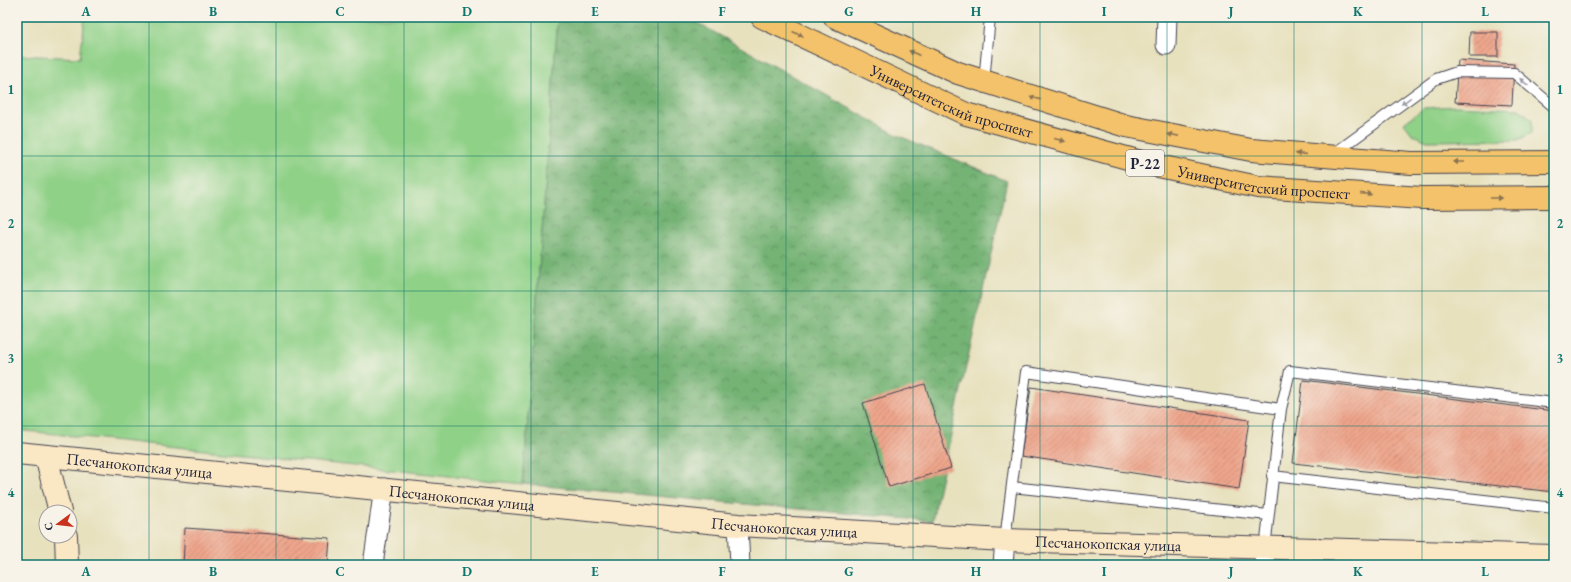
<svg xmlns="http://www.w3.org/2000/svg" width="1571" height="582" font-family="'EB Garamond',serif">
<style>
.grass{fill:#90d188;stroke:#597a62}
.forest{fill:url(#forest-crowns);stroke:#4b6a58}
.building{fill:url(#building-hatch)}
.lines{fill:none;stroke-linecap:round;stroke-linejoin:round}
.lane-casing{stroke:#403f4f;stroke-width:12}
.street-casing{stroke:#403f4f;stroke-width:21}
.secondary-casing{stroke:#403f4f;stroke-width:24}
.highway-casing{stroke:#403f4f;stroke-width:24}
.lane{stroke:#fff;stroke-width:10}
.street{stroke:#fff;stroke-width:19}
.secondary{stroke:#fae7c3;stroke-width:22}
.highway{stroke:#f3c26a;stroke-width:22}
.oneway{fill:#8a7252}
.oneway2{fill:#9c9ca7}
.grid{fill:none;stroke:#0f766e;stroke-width:1;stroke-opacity:0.55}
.labels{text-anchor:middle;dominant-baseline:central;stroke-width:3.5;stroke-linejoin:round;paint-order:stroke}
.shield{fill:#f7f3e8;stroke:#62616f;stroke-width:1}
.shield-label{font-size:15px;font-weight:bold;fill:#22223b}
.street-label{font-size:16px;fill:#22223b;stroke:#f7f3e8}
.neatline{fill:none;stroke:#0f766e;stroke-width:1.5}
.grid-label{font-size:13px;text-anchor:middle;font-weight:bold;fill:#0f766e}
</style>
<defs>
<pattern id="forest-crowns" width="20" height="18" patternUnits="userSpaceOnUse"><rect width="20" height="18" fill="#74b374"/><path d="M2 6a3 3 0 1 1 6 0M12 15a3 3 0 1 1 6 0" fill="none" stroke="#5f9160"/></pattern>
<pattern id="building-hatch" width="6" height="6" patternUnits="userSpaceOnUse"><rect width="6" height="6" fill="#efa68c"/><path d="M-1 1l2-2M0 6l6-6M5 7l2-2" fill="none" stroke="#c18774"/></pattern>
</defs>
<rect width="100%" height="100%" fill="#f7f3e8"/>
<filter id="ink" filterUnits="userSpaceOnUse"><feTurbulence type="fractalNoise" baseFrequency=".025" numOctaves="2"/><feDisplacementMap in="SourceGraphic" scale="8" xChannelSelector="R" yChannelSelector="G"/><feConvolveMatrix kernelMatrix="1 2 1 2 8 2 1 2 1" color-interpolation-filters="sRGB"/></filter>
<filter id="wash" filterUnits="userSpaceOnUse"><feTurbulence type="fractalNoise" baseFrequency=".012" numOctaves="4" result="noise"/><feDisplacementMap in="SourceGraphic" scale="16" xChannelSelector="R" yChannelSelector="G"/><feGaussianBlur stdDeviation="0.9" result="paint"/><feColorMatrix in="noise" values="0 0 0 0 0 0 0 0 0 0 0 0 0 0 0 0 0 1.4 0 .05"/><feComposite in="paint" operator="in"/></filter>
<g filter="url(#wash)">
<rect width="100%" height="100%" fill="#e7e1be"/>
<!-- grass -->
<path class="grass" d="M85,17h473l-35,467 -506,-54v-375l63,3z
M1457,106l62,3 13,10v14l-14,7 -91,1 -15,-7 -8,-11 20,-15z"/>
<!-- forest -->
<path class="forest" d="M558,17h129l210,118 110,46 -75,340 -409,-37z"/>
<g id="blocks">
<!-- building -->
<path class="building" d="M1470,32h28v25h-29z
M1458,60l56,4 -2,41 -57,-3z
M1303,380l251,31v81l-261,-29z
M925,384l26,84 -62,19 -26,-84z
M1031,387l218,33 -10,69 -218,-33z
M185,528l145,10 -2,27h-145z"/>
</g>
</g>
<g filter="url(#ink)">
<use href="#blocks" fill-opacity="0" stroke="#403f4f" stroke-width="1"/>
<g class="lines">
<defs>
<path id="lane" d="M984,82l6,-65
M1332,155l104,-76 21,-7 57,1 40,34
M1281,409l9,-38 264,32
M1272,476l282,32
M1012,487l256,28
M1005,540l21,-168 255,37 -16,139"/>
<path id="street" d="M1166,45l1,-28
M738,525l2,40
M373,565l11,-77
M1003,565l2,-25
M1264,565l1,-17"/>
<g id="secondary">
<path id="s1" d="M17,453l721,72 267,15 549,16"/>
<path d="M46,456l14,56"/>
<path d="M66,536l1,29"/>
</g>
<g id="highway">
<path id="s2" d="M762,17l204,97 183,50 109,23 164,11 132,-1"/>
<path d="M835,17l123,56 168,53 125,24 160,13 143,-1"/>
</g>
</defs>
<!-- lane casing -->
<use href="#lane" class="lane-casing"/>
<!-- street casing -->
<use href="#street" class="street-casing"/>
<!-- secondary casing -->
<use href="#secondary" class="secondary-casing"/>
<!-- highway casing -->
<use href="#highway" class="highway-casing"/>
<!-- lane -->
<use href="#lane" class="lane"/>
<!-- street -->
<use href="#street" class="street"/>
<!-- secondary -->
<use href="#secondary" class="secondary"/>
<!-- highway -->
<use href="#highway" class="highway"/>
</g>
<!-- one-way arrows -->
<defs><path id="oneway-solid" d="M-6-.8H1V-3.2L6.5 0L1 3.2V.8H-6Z"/></defs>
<g class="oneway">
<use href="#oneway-solid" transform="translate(798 34) rotate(25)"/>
<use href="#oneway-solid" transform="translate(914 53) rotate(-155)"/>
<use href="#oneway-solid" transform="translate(1035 98) rotate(-163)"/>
<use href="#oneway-solid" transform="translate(1173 135) rotate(-169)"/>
<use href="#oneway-solid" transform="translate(1060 140) rotate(15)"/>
<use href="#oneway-solid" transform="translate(1301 154) rotate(-176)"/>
<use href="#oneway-solid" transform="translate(1459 162) rotate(180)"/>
<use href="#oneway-solid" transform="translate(1366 194) rotate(4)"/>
<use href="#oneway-solid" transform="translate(1496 198)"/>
</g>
<g class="oneway2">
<use href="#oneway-solid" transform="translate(1524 82) rotate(-140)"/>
<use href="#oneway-solid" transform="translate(1406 101) rotate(144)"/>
</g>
</g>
<!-- grid -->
<path class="grid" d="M149,17v548M276,17v548M404,17v548M531,17v548M658,17v548M786,17v548M913,17v548M1040,17v548M1167,17v548M1294,17v548M1422,17v548M17,156h1537M17,291h1537M17,426h1537"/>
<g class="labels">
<!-- shield labels -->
<rect class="shield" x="1126" y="150" width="38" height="26" rx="3"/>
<g class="shield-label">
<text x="1145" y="163">Р-22</text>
</g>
<!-- street labels -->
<g class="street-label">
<text stroke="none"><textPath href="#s2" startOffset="208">Университетский проспект</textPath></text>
<text stroke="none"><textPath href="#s2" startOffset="532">Университетский проспект</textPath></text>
<text stroke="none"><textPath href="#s1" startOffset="123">Песчанокопская улица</textPath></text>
<text stroke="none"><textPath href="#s1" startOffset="447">Песчанокопская улица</textPath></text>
<text stroke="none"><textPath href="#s1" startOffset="771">Песчанокопская улица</textPath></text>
<text stroke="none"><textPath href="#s1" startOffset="1095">Песчанокопская улица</textPath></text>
</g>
</g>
<!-- margin -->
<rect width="1571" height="582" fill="none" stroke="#f7f3e8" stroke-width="44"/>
<!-- north arrow -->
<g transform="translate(58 524) rotate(255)"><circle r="19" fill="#f7f3e8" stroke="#a29fa3"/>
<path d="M0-3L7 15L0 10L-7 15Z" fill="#c8321e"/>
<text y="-6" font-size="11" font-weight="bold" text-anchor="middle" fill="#22223b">С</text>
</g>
<rect x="22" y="22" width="1527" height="538" class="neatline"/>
<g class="grid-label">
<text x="86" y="16">A</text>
<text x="213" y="16">B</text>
<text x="340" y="16">C</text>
<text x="467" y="16">D</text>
<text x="595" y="16">E</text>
<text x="722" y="16">F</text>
<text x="849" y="16">G</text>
<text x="976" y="16">H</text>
<text x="1104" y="16">I</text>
<text x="1231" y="16">J</text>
<text x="1358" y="16">K</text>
<text x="1485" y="16">L</text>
<text x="11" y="94">1</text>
<text x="1560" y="94">1</text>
<text x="11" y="228">2</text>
<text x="1560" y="228">2</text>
<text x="11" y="363">3</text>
<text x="1560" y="363">3</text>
<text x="11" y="497">4</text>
<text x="1560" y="497">4</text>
<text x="86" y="576">A</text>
<text x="213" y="576">B</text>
<text x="340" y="576">C</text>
<text x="467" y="576">D</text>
<text x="595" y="576">E</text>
<text x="722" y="576">F</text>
<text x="849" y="576">G</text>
<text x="976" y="576">H</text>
<text x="1104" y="576">I</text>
<text x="1231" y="576">J</text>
<text x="1358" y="576">K</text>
<text x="1485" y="576">L</text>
</g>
</svg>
